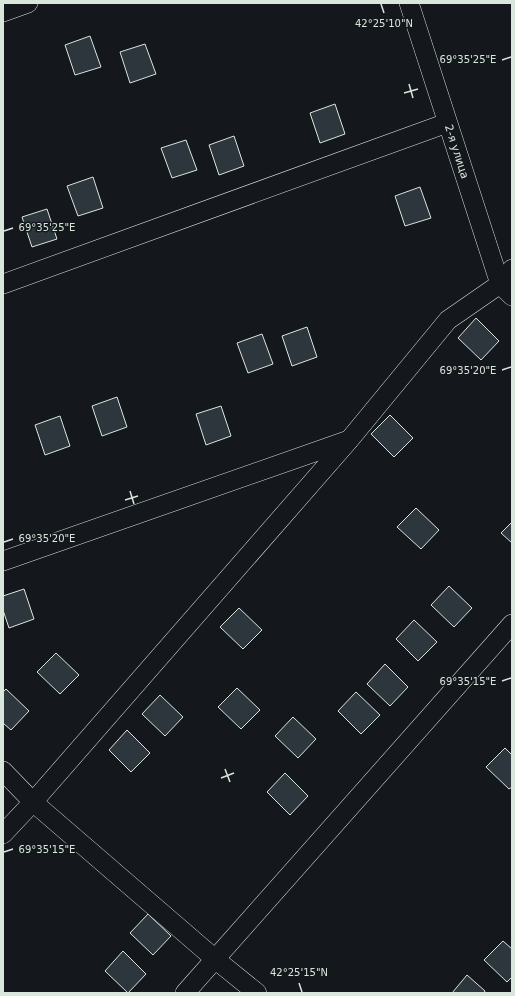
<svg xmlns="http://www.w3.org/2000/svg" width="515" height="996" font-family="'DejaVu Sans',sans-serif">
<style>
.building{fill:#2c363c;stroke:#d8e6dc}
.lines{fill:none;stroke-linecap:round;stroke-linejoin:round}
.minor-casing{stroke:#d8e6dc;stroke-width:20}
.minor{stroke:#14181c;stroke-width:19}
.ticks{fill:none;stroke:#d8e6dc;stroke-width:1.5}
.labels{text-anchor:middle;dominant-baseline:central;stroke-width:3;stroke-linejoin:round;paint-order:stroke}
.street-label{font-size:11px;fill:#d8e6dc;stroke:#14181c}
.ticks-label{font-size:10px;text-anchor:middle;fill:#d8e6dc;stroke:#14181c;stroke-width:3;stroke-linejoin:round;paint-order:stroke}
</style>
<rect width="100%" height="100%" fill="#14181c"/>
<!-- building -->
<path class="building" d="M90,36l11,31 -26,8 -10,-30z
M145,44l11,30 -26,9 -10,-31z
M335,104l10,30 -25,9 -10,-30z
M234,136l10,30 -25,9 -10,-30z
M186,140l11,30 -25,8 -11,-30z
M93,177l10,31 -25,8 -11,-30z
M420,187l11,31 -26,8 -10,-30z
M47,209l10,30 -25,8 -10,-30z
M476,318l23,23 -18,19 -23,-22z
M307,327l10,30 -25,9 -10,-30z
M262,334l11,30 -25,9 -11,-30z
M117,397l10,30 -25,9 -10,-30z
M221,406l10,30 -25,9 -10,-31z
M390,415l23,23 -19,19 -23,-23z
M60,416l10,30 -25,9 -10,-30z
M416,508l23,22 -18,19 -24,-22z
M512,522v21l-11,-10z
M449,586l23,22 -18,19 -23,-22z
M24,589l10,30 -25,9 -6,-18v-14z
M239,608l23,22 -19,19 -23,-22z
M414,620l23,22 -19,19 -22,-22z
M56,653l23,22 -19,19 -23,-22z
M385,664l23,23 -18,19 -23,-22z
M237,688l23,22 -19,19 -23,-22z
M6,689l23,22 -18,19 -8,-7v-31z
M356,692l24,23 -19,19 -23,-23z
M160,695l23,22 -18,19 -23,-22z
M293,717l23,22 -18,19 -23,-22z
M127,730l23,23 -19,19 -22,-22z
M505,748l7,7v32l-3,2 -23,-22z
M285,773l23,23 -18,19 -23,-23z
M148,914l23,22 -18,19 -23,-22z
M503,941l9,8v28l-5,5 -23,-22z
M123,951l23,23 -18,19 -23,-22z
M467,975l18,16 -1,2h-32z"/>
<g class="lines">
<defs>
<g id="minor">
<path id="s1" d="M409,3l91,281 12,12"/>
<path d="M3,12l25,-9"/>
<path d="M3,284l444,-161"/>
<path d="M3,561l346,-121"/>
<path d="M3,771l30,31 182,157 42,34"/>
<path d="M3,834l30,-32 317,-363 98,-119 52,-36 12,-15"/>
<path d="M185,993l327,-369"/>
</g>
</defs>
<!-- minor casing -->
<use href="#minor" class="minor-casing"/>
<!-- minor -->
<use href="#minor" class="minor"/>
</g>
<!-- ticks -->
<path class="ticks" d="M381,4l3,9M502,60l9,-3M409,84l4,14M404,93l14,-4M4,231l9,-3M502,370l9,-3M130,491l4,13M125,500l13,-4M4,542l9,-3M502,681l9,-3M225,769l5,13M221,778l13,-5M4,852l9,-3M299,983l3,9"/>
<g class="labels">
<!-- street labels -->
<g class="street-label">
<text stroke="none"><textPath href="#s1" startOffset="156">2-я улица</textPath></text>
</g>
</g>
<g class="ticks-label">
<text x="384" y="27">42°25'10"N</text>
<text x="468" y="63">69°35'25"E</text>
<text x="47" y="231">69°35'25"E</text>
<text x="468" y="374">69°35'20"E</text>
<text x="47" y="542">69°35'20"E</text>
<text x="468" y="685">69°35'15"E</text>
<text x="47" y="853">69°35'15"E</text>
<text x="299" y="976">42°25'15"N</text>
</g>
<!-- border -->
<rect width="515" height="996" fill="none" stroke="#d8e6dc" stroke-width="8"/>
</svg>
